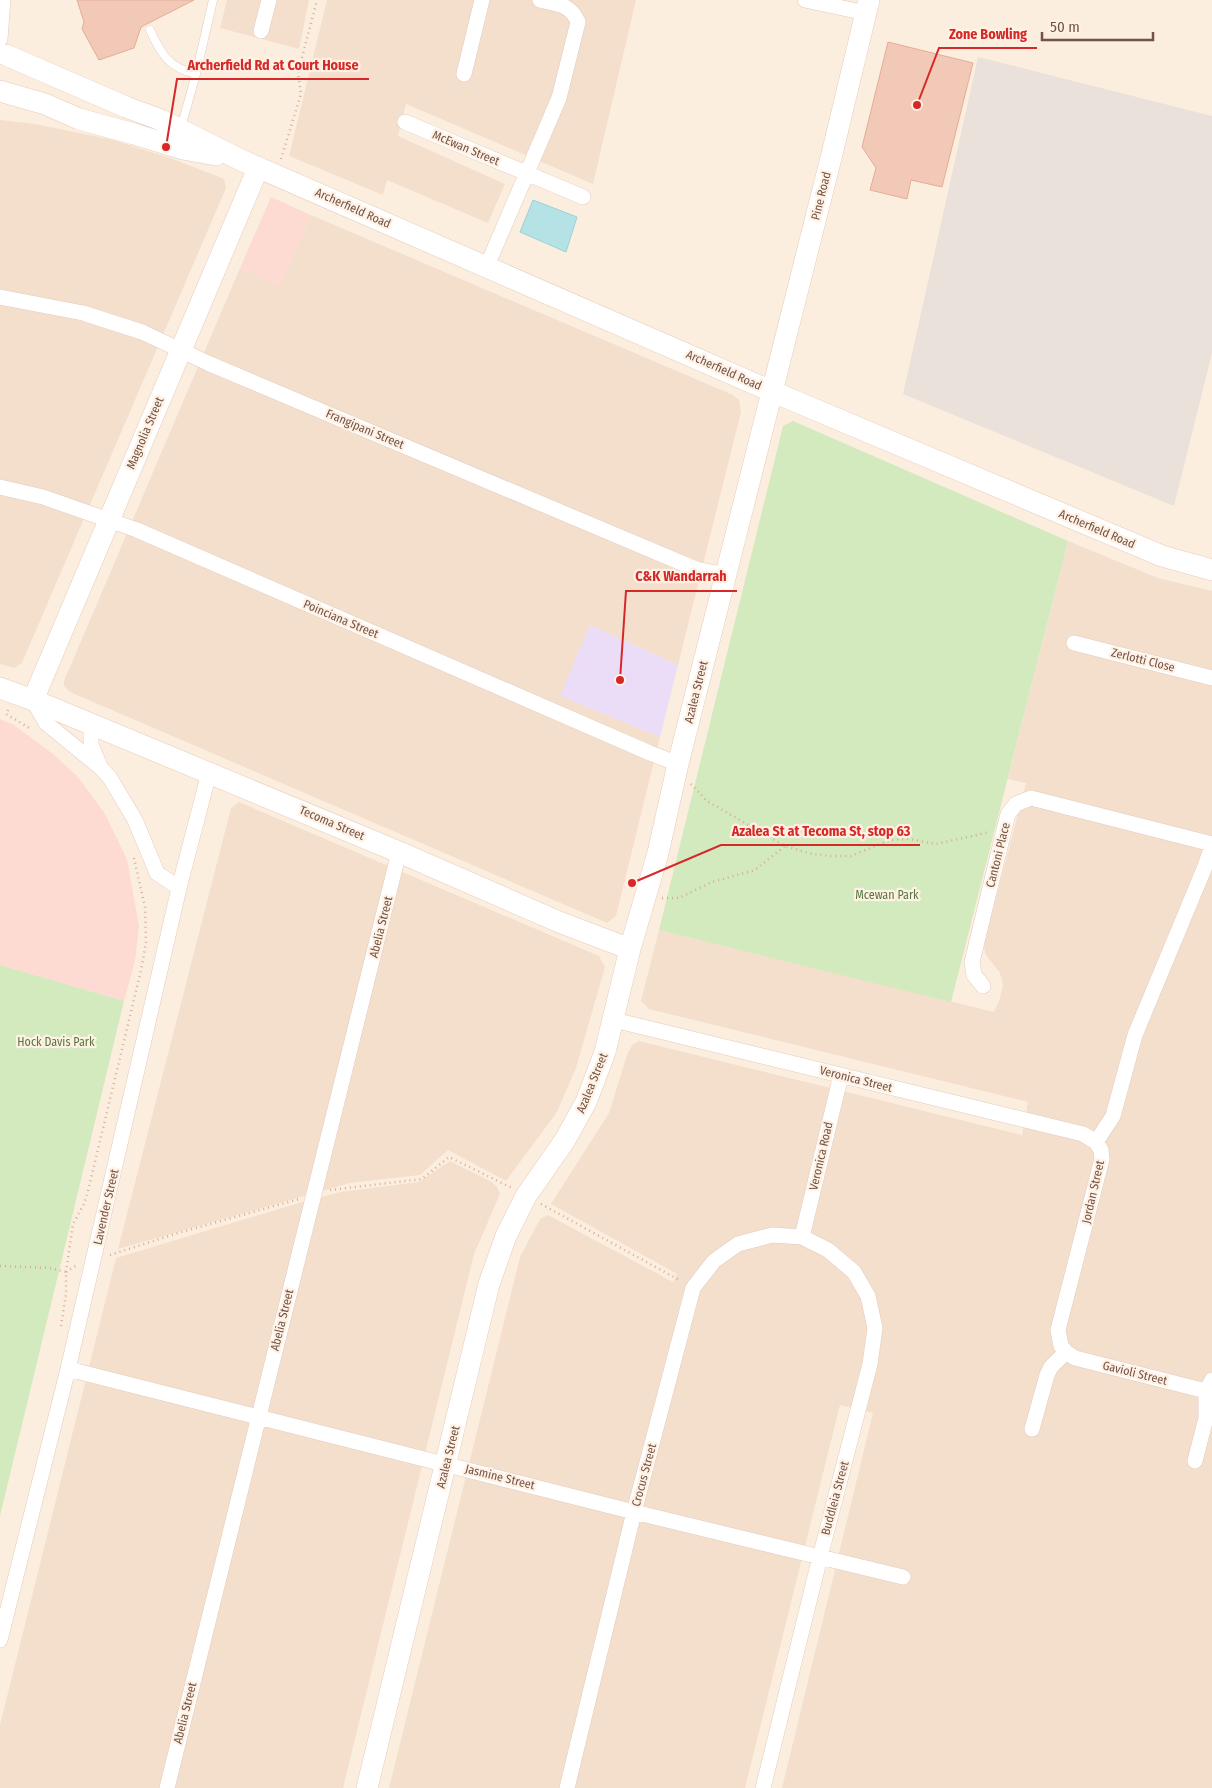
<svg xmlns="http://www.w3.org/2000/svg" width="1212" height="1788" font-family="'Fira Sans Condensed',sans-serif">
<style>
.residential{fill:#f4dfcd}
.commercial{fill:#fddbd2}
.industrial{fill:#eae1db}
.education{fill:#ebdcf8}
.green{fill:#d3e9be}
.water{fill:#b4e2e5;stroke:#9ad2d7}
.building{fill:#f1c9b6;stroke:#e4ad96}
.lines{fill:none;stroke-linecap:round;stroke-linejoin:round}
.lane-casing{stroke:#e2cbbe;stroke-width:9}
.street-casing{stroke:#e2cbbe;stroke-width:16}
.secondary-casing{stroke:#e7cbbb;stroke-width:22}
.path{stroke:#d6ac9a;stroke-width:2.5;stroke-dasharray:1 4;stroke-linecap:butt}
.lane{stroke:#fff;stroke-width:8}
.street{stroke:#fff;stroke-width:15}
.secondary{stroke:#fff;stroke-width:21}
.labels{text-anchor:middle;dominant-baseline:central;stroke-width:4.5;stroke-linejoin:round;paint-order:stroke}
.street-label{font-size:12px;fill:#725247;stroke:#fff2e4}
.park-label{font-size:12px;fill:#54783f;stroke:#fff2e4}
.leader{fill:none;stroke:#d62828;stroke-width:2}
.callout-dot{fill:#d62828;stroke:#fff2e4;stroke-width:2}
.callout-label{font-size:14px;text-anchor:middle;font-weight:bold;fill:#d62828;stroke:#fff2e4;stroke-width:4.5;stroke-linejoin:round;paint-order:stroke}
</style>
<rect width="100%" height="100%" fill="#fceede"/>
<!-- residential -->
<path class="residential" d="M227,0h82l-10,49 -79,-21z
M327,0h309l-43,184 -187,-80 -8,32 107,48 -17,39 -101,-43 -4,15 -94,-39z
M0,120l35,4 78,16 60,19 51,20 2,9 -204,475 -8,5 -14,-4z
M311,215l422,180 6,5 2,12 -63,253 -88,-40 -29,71 99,41 -44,179 -9,7 -537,-231 -6,-6v-5l176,-413 40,17z
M1068,541l90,37 54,13v1197h-430l91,-375 -33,-8 -95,383h-356l131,-531 20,-38 8,-4 125,67 4,-8 -126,-70 58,-91 18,-58 5,-10 7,-4 383,94 6,-33 -379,-93 -8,-8 18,-71 335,82 5,-11 4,-15 -3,-13 -15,-19 -1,-10 42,-161 -18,-4z
M239,802l360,154 6,11 -29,101 -19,44 -51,69 -58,-31 -28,25 -70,8 -232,66 113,-441z
M450,1161l42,21 5,5 3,7 -26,60 -131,534h-343v-63l116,-467 176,-53 48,-13 79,-10z"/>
<!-- commercial -->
<path class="commercial" d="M271,197l40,18 -31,71 -40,-18z
M0,719l14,6 39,29 25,23 27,37 22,45 12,67 -4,35 -11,40 -124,-36z"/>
<!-- industrial -->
<path class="industrial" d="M978,57l234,59v237l-38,153 -271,-112z"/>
<!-- education -->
<path class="education" d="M590,625l88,40 -18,72 -100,-41z"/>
<!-- green -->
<path class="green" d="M793,421l275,120 -117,461 -292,-72 124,-504z
M0,965l124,36 -124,515z"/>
<!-- water -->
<path class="water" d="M533,200l44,17 -11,35 -46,-20z"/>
<!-- building -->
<path class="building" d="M77,0h117l-53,27 -7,21 -35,12 -17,-31 2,-7z
M888,42l85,21 -31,124 -31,-7 -4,19 -37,-9 6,-22 -14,-21z"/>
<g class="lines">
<defs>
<path id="lane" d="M150,30c11,24 19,38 46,44l-15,54
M196,74l17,-74"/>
<path id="street" d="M805,0l61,13
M261,31l8,-31
M0,39l3,-39
M464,74l18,-74
M405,122l178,75
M487,266l72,-168 19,-76c-7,-18 -22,-18 -38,-22
M0,297l83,16 59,19 68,32 486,205 30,6
M0,487l43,10 94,33 513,223 28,11
M1074,643l138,35
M33,700l13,23 55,45 9,10 25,42 22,53 22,15
M91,724v21l8,19
M983,986l-9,-11 -2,-13 36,-148 8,-10 15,-6 181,46
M614,1020l469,114 13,8
M802,1237l39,-162
M1066,1352l9,6 131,33
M68,1369l566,143 269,65
M1032,1429l15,-54 4,-8 15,-15 -5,-6 -3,-16 44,-171 -1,-9 -5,-8 17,-26 22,-81 69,-166 8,-23
M1195,1461l11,-43v-27l6,-11
M0,1640l68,-271 111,-481 30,-115
M167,1788c76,-312 155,-624 232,-936
M567,1788l67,-276 59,-224 21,-27 24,-17 34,-9 30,2 26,13 26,22 14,24 7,32 -5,36 -50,193 -57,231"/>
<path id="secondary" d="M6,55l120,52 35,13 80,40 530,231 358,151 33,14 50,14
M0,91l45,13 34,15 55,15 49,15 33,6
M0,688l33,12 366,152 160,70 71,27
M33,700l225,-532
M367,1788l122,-504 17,-48 20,-40 39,-56 21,-38 19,-50 25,-103 28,-96 20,-89 153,-606 38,-158"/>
</defs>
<!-- lane casing -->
<use href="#lane" class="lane-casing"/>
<!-- street casing -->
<use href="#street" class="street-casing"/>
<!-- secondary casing -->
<use href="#secondary" class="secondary-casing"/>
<!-- path -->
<path class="path" d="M281,159l20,-65 -3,-21 19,-73
M8,710l-2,4 25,15
M691,784l16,17 78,45 27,8 18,2h21l39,-16 19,-1 27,5 54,-12
M662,898h17l33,-16 43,-12 30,-24
M330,1190l92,-11 27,-22 63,31
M541,1204l140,77
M110,1255l68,-22 121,-34
M0,1266l50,2 16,4v22l-5,32
M66,1272l7,-48 11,-20 4,-13 53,-221 5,-27 -1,-36 -11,-49
M66,1272l11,-7"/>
<!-- lane -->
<use href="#lane" class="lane"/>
<!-- street -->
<use href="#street" class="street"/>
<!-- secondary -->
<use href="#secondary" class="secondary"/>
</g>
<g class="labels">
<!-- street labels -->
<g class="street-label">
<text transform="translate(466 148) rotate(23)">McEwan Street</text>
<text transform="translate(821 196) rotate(-76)">Pine Road</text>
<text transform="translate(353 208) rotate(24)">Archerfield Road</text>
<text transform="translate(724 370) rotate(24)">Archerfield Road</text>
<text transform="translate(365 429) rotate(23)">Frangipani Street</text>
<text transform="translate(145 433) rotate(-67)">Magnolia Street</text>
<text transform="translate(1097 529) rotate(23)">Archerfield Road</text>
<text transform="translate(341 619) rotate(23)">Poinciana Street</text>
<text transform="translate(1143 660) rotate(14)">Zerlotti Close</text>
<text transform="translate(696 692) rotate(-76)">Azalea Street</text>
<text transform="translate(332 823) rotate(23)">Tecoma Street</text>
<text transform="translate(998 855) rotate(-76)">Cantoni Place</text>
<text transform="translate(381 927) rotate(-76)">Abelia Street</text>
<text transform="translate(856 1079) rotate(14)">Veronica Street</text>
<text transform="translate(592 1083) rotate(-68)">Azalea Street</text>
<text transform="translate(821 1156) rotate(-77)">Veronica Road</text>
<text transform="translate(1093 1192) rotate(-77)">Jordan Street</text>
<text transform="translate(106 1207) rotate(-77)">Lavender Street</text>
<text transform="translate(282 1320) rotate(-76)">Abelia Street</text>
<text transform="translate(1135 1373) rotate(14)">Gavioli Street</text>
<text transform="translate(448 1457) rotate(-76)">Azalea Street</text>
<text transform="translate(644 1475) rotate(-75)">Crocus Street</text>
<text transform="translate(500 1477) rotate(14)">Jasmine Street</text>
<text transform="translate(835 1498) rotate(-75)">Buddleia Street</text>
<text transform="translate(185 1713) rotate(-76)">Abelia Street</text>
</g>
<!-- park labels -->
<g class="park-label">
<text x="887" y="895">Mcewan Park</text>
<text x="56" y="1042">Hock Davis Park</text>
</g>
</g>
<!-- callouts -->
<path class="leader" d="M917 105L939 48H1037M166 147L177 79H369M620 680L626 591H737M632 883L721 845H920"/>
<g class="callout-dot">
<circle cx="917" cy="105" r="5"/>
<circle cx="166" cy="147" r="5"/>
<circle cx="620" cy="680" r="5"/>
<circle cx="632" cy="883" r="5"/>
</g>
<g class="callout-label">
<text x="988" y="39">Zone Bowling</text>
<text x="273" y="70">Archerfield Rd at Court House</text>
<text x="681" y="581">C&amp;K Wandarrah</text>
<text x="821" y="836">Azalea St at Tecoma St, stop 63</text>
</g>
<!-- scale -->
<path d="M1042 32v8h111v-8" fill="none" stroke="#725247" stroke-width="2.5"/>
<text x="1050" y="32" font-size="15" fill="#725247" stroke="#fff2e4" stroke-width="4" paint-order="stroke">50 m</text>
</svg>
